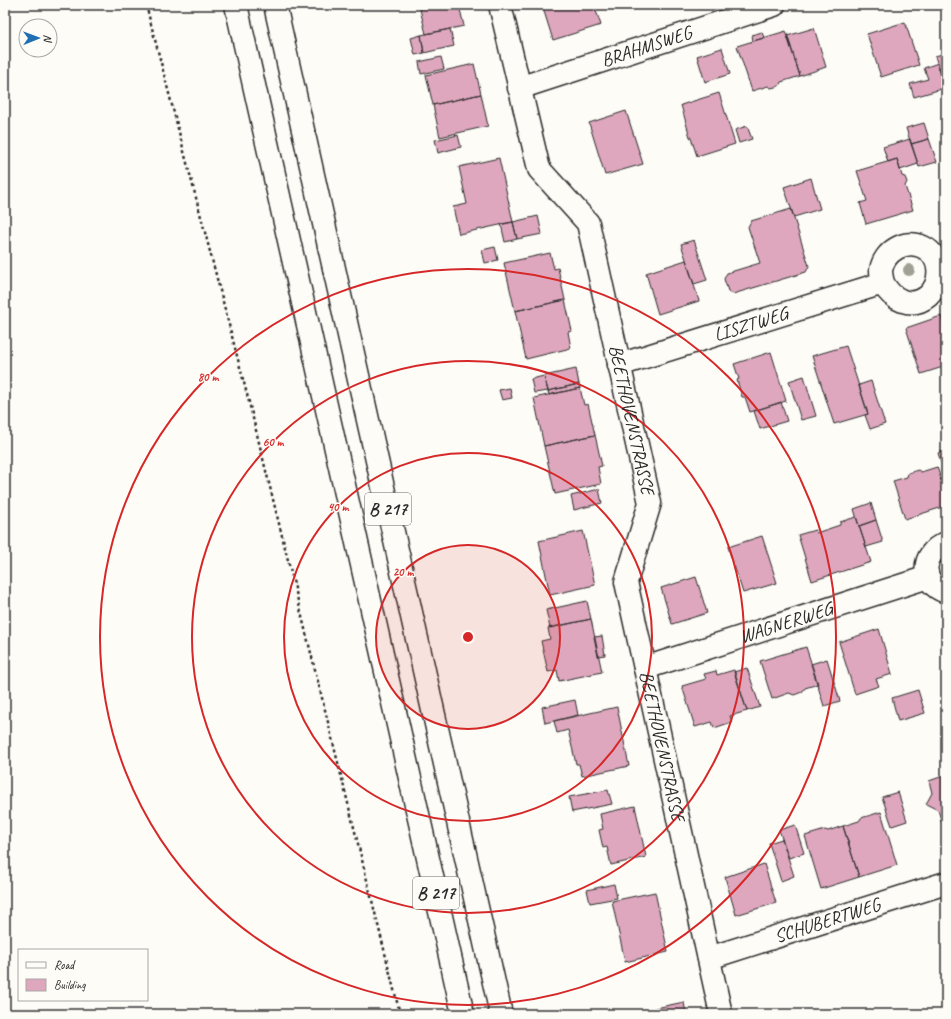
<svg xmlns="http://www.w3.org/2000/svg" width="951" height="1019" font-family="Caveat,sans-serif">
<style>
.building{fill:#dea7bd;stroke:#2b2b2b}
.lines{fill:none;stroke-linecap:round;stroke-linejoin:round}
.minor-casing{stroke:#2b2b2b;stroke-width:25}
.trunk-casing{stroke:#2b2b2b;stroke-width:25}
.path{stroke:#2b2b2b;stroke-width:2.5;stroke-dasharray:3 3;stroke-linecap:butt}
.minor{stroke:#fdfcf7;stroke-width:22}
.trunk{stroke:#fdfcf7;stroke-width:22}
.tree{fill:#a0a195}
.ring{fill:none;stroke:#d62828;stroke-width:2}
.labels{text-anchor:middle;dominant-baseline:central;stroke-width:3;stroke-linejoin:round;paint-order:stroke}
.shield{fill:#fdfcf7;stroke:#6a6a68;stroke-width:1}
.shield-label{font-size:18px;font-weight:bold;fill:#2b2b2b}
.street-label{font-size:19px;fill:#2b2b2b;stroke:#fdfcf7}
.centre{fill:#d62828;stroke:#fdfcf7;stroke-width:2}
.ring-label{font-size:12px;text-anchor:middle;font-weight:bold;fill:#d62828;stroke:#fdfcf7;stroke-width:3;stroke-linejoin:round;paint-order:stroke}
</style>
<rect width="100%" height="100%" fill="#fdfcf7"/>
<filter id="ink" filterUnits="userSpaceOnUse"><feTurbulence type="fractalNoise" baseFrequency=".025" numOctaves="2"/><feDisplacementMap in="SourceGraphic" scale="8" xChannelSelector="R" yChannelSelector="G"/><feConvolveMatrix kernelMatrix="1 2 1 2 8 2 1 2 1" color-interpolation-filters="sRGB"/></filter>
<g filter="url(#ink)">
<!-- building -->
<path class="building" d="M419,5h40l5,21 -38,8z
M542,5h52l7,20 -48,15z
M628,5h21l-19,6z
M905,22l14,43 -38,12 -14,-43z
M814,28l12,39 -26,9 -13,-40z
M450,29l4,17 -30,7 -3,-18z
M786,31l14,45 -19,6 -2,4 -8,2 -3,-2 -16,5 -15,-45z
M762,32l2,6 -11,3 -1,-6z
M421,35l3,18 -9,2 -4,-17z
M722,48l8,26 -25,8 -8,-26z
M946,53v38l-11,-35z
M441,57l3,12 -23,5 -2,-12z
M938,63l7,25 -31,9 -4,-13 18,-5 -4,-11z
M474,64l7,30 -48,11 -7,-30z
M719,93l16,51 -38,12 -6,-18 -1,-1 -9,-32z
M481,94l7,32 -48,11 -7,-32z
M626,111l17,53 -38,11 -16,-52z
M924,123l5,16 -18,5 -5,-16z
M747,126l5,13 -13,4 -4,-13z
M458,135l3,12 -23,6 -3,-13z
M910,139l8,25 -18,6 -3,-11 -9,3 -5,-15z
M929,139l8,23 -18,5 -8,-23z
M499,158l14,64 -54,12 -6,-27 14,-3 -8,-37z
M897,159l5,17 3,1 2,5 -2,4 8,24 -47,14 -6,-21 7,-2 -10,-30z
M811,178l9,31 -26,8 -10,-30z
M791,209l18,57 -3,6 -73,22 -5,-3 -4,-12 3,-6 33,-10 -12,-36 3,-6z
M538,216l4,18 -25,5 -4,-17z
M513,222l4,17 -12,3 -4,-18z
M694,240l13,40 -13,4 -13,-40z
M495,247l3,13 -13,3 -3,-13z
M550,253l4,16 4,-1 7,32 -50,11 -11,-48z
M686,260l13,41 -41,13 -12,-41z
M565,300l7,31 -4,1 3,16 -45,11 -11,-48z
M941,316l5,15v35l-25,8 -15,-46z
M846,346l22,68 -34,10 -22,-68z
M771,352l15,49 -36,11 -5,-15h-3l-5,-17 2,-1 -5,-15z
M576,369l3,15 -31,7 -4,-15z
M544,376l4,15 -14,2 -3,-14z
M804,376l12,40 -15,4 -12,-39z
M871,381l14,43 -15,5 -5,-14 3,-1 -9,-29z
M579,384l1,4 -31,7 -1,-4z
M510,388l2,10 -10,2 -3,-10z
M580,388l4,17 4,-1 7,31 -51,11 -10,-48z
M781,402l6,19 -27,8 -6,-18z
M595,435l7,31 -4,1 3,17 -46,10 -11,-48z
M946,450v29l-8,-26z
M937,467l9,27v12l-41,13 -12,-38 14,-4 1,-4 10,-3 3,2z
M599,489l3,14 -28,7 -3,-14z
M871,503l5,17 -17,6 -5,-17z
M856,517l15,45 -59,19 -14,-46 17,-5 1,3 24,-8v-3z
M876,520l7,22 -17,5 -7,-21z
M583,531l12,54 -45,10 -11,-54z
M762,536l15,47 -34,10 -15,-46z
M696,577l11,36 -35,11 -11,-36z
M587,601l4,18 -41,9 -4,-18z
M591,619l11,53 -43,9 -2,-11 -9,2 -7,-31 9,-2 -2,-11z
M879,629l13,45 -16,5 3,7 -24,8 -16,-52z
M602,636l3,19 -7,1 -4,-19z
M946,644v18l-5,-16z
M806,647l12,37 -13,4 -3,4 -8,3 -5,-2 -17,6 -12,-38z
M827,659l13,42 -16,5 -13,-42z
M747,668l13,39 -13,4 -13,-39z
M734,670l13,41 -17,5 2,6 -18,6 -2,-6 -17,5 -13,-41 24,-7 -2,-5 12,-3 1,4z
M918,690l7,23 -27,8 -6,-23z
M575,700l3,15 -33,8 -3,-16z
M617,707l12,59 -47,10 -3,-12h-3l-8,-34 -11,3 -3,-12z
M946,775v46l-4,2 -4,-13 -12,-6 6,-11 -3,-12z
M608,790l4,14 -40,8 -3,-15z
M898,792l9,29 -15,5 -10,-29z
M635,806l11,51 -35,8 -4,-18 -4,1 -4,-18 4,-1 -3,-15z
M881,812l16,53 -38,12 -16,-51 16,-5 2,-3z
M795,825l9,28 -15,5 -10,-28z
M843,826l16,51 -38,12 -16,-53 20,-6 3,1z
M782,839l12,37 -13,5 -12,-38z
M764,864l12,39 -40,12 -11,-38z
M614,884l3,14 -27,5 -3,-13z
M655,892l13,60 -43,10 -13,-61z
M684,1002l2,12 -54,-1z"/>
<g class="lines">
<defs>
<g id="minor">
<path id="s1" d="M500,5l39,164 49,54 62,280 -24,79 95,432"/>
<path id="s2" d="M519,88l255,-83"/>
<path id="s3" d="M619,365l264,-82c8,16 28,27 45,13 15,-14 14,-40 -5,-49 -18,-9 -39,5 -42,23 0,4 1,9 2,13"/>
<path d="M946,543c-25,10 -27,40 0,49"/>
<path id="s4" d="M645,668l283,-91"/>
<path id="s5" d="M709,958l237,-75"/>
</g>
<path id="trunk" d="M236,5l227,1009
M275,5l226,1009"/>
</defs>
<!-- minor casing -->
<use href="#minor" class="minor-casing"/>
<!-- trunk casing -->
<use href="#trunk" class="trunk-casing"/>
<!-- path -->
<path class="path" d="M146,5l103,397 151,612"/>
<!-- minor -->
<use href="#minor" class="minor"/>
<!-- trunk -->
<use href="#trunk" class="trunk"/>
</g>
<!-- trees -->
<circle class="tree" cx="909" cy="270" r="6"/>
</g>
<!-- distance rings -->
<circle cx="468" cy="637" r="92" fill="#d62828" fill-opacity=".12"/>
<g class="ring">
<circle cx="468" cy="637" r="92"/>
<circle cx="468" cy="637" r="184"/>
<circle cx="468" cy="637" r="276"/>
<circle cx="468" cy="637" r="368"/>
</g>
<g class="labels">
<!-- shield labels -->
<g class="shield">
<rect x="365" y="493" width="46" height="32" rx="3"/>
<rect x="413" y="877" width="46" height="32" rx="3"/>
</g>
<g class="shield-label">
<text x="388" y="509">B 217</text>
<text x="436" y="893">B 217</text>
</g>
<!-- street labels -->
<g class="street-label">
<text stroke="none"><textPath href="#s2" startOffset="134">BRAHMSWEG</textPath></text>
<text stroke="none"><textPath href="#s3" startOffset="138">LISZTWEG</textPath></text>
<text stroke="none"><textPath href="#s1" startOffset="443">BEETHOVENSTRASSE</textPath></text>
<text stroke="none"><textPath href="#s4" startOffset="148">WAGNERWEG</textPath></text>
<text stroke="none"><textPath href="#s1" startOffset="779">BEETHOVENSTRASSE</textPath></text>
<text stroke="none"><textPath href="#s5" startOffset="124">SCHUBERTWEG</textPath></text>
</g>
</g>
<circle cx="468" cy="637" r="6" class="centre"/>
<g class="ring-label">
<text x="208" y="381">80 m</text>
<text x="273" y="446">60 m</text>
<text x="338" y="511">40 m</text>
<text x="403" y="576">20 m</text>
</g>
<!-- margin -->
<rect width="951" height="1019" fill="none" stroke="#fdfcf7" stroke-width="20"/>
<rect x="10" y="10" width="931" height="999" fill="none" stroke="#2b2b2b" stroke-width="1.5" filter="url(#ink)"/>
<!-- legend -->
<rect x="18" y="949" width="130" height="52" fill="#fdfcf7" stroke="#a9a8a5"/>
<rect x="26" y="962" width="20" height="6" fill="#fdfcf7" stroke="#a9a8a5"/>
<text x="54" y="969" font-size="12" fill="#2b2b2b">Road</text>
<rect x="26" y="979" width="20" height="12" fill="#dea7bd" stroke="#a9a8a5"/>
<text x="54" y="989" font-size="12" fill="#2b2b2b">Building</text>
<!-- north arrow -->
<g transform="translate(38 38) rotate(89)"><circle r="19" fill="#fdfcf7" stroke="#a9a8a5"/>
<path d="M0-3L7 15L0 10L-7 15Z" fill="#1f6fb2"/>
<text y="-6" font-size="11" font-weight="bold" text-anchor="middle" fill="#2b2b2b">N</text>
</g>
</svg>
